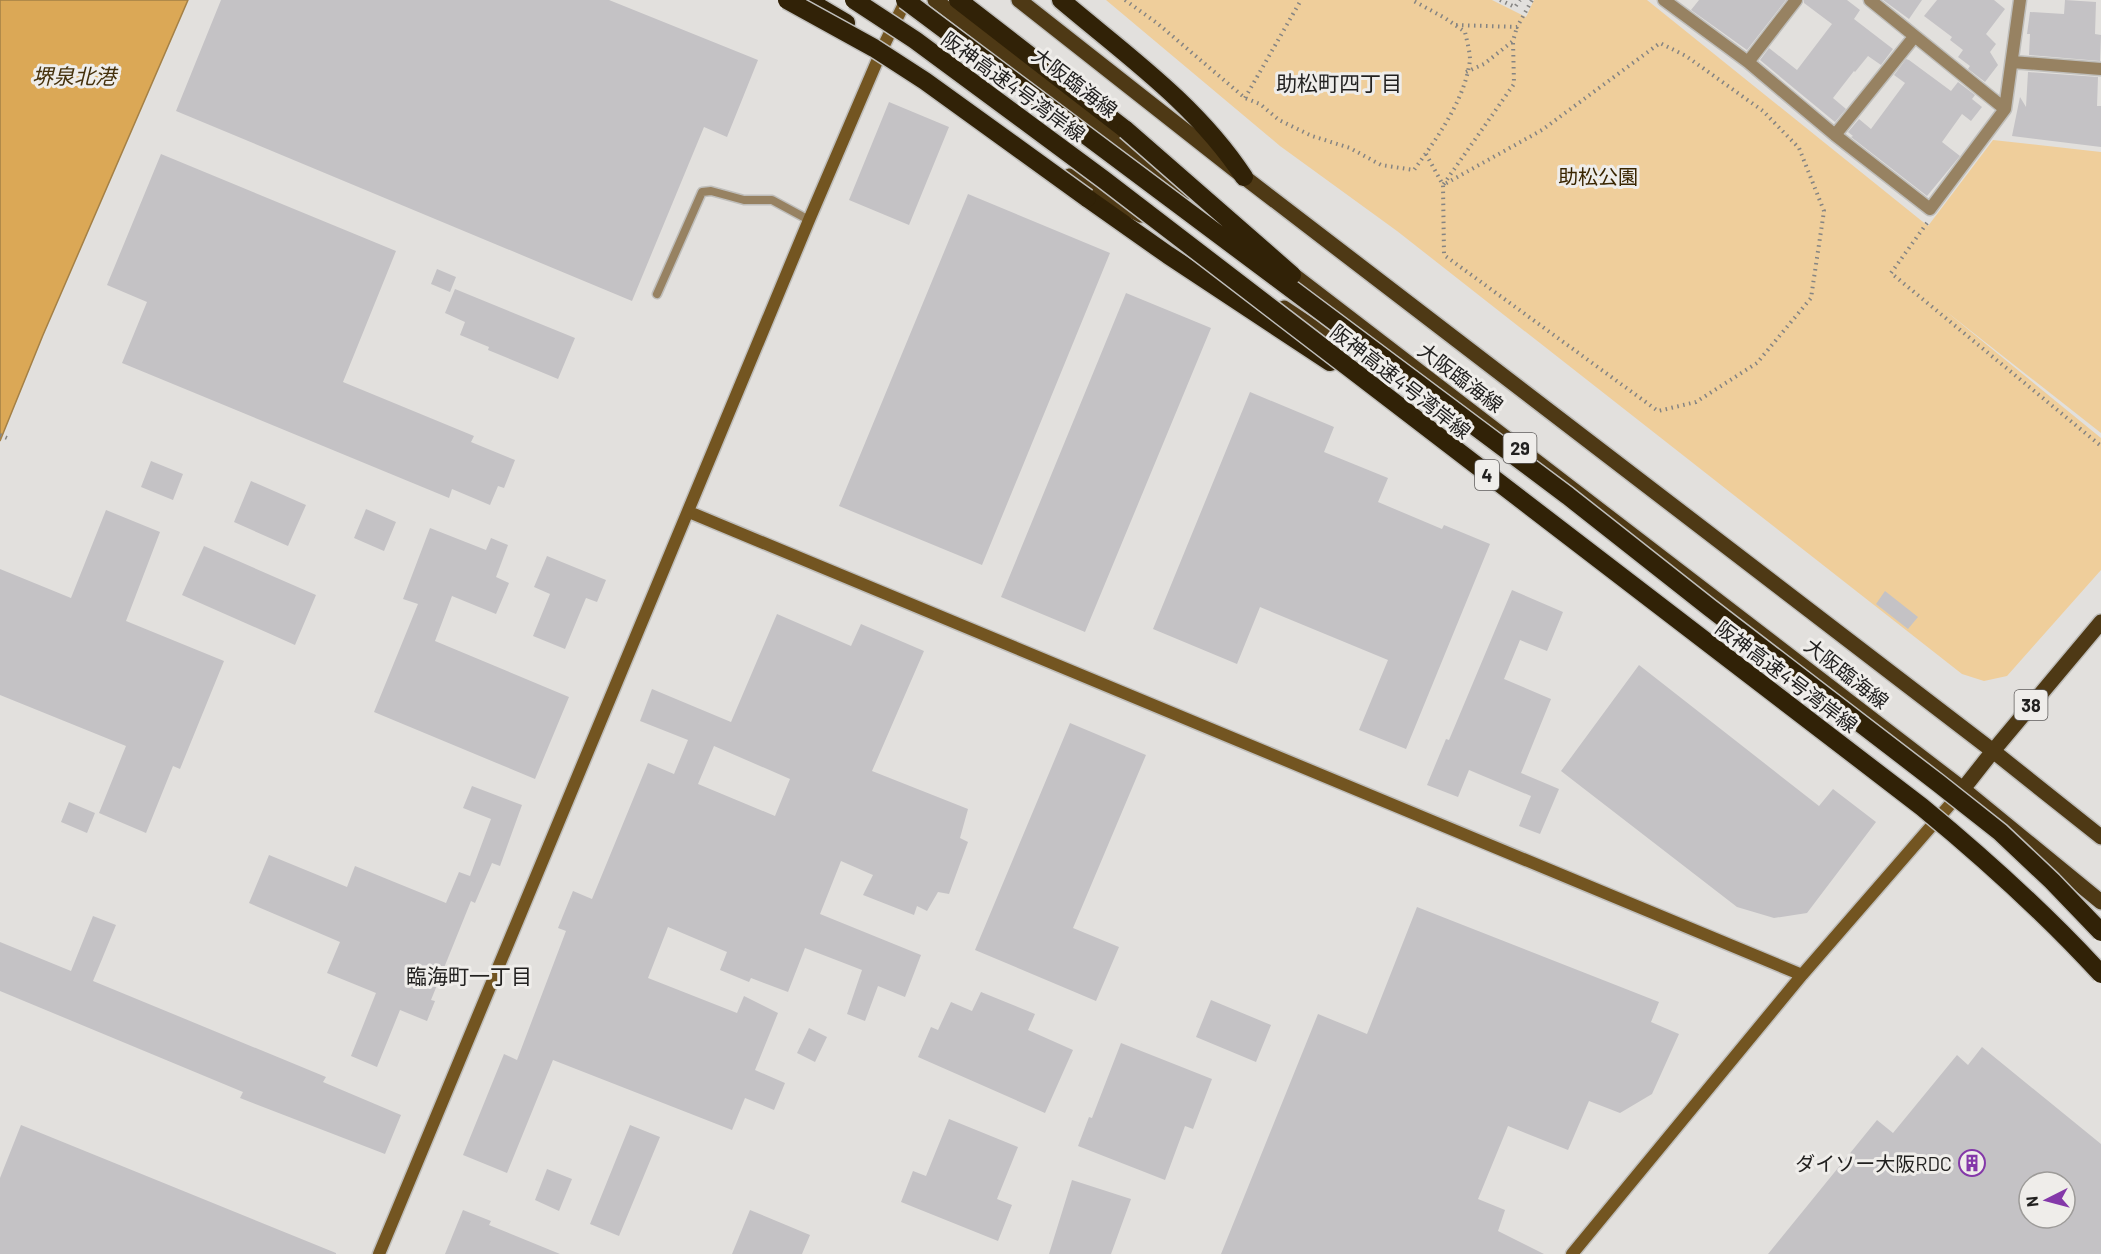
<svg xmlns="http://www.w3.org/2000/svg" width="2101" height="1254" font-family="Barlow,'Noto Sans JP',sans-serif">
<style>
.green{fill:#efce9b}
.water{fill:#dba856;stroke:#a48046;stroke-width:1.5}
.building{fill:#c4c2c5;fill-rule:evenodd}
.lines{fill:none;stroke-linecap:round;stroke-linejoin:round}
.lane-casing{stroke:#bfbebb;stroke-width:11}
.street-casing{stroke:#bfbebb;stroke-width:15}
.secondary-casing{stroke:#bfbebb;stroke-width:15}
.primary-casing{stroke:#bfbebb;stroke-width:18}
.highway-casing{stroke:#bfbebb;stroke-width:21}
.path{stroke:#858482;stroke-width:4;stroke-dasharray:1.5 4.5;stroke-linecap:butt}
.lane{stroke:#978262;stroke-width:8}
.street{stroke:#978262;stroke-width:12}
.secondary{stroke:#735521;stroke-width:12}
.primary{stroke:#4e3915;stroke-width:15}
.highway{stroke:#312207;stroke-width:18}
.highway-bridge-casing{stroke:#bfbebb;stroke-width:21;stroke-linecap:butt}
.highway-bridge{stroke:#312207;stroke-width:18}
.labels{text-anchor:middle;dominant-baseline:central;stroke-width:6;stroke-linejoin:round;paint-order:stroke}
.shield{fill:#efedea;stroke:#605e5d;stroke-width:1.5}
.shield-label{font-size:18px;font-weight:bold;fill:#222120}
.street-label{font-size:20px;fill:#222120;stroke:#efedea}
.park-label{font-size:20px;fill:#392500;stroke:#efedea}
.poi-label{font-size:20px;fill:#222120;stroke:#efedea;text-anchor:end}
.water-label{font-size:21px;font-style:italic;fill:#44300b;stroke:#efedea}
.neighbourhood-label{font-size:21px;fill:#222120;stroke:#efedea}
</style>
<rect width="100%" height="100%" fill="#e2e0dd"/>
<!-- green -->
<path class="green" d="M1106,0h386l34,17 8,-17h113l281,226 65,-86 108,12v281l-158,-124 158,129v132l-94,106 -23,5 -22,-7 -565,-443 -117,-85z"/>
<!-- water -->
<path class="water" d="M0,0h188l-145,335 -43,106z"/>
<!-- building -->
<path class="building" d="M221,0h388l149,60 -31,77 -23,-10 -72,174 -456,-190z
M1699,0h87l-39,50 -56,-40z
M1804,0h43l13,10 -6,9 39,30 -12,16 -13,-9 -13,16 -1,-1 -21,27 13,11 -11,13 -75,-62 9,-12 28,22 35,-46 -28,-21z
M1883,0h39l-13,19z
M1937,0h57l11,9 -19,25 10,10 -6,8 8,13 -13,17 -17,-13 2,-3 -12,-9 5,-7 -13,-10 2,-3 -28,-21z
M2065,0l31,2 -1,32 6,1 -1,26 -71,-6 1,-21h-3l3,-22 34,2z
M1906,59l3,1 42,31 7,-9 17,13 -3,4 10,8 -11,14 -9,-7 -20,28 18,14 -33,40 -76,-59 2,-1 -5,-4 11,-13 12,10 34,-46 -11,-8z
M2028,72l70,5 -1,29h4v41l-89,-11 8,-39 6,10z
M889,102l60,25 -40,98 -60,-25z
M161,154l235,97 -53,131 131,54 -3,6 44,18 -11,28 -6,-2 -8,19 -38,-16 -3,9 -327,-135 25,-61 -40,-17z
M968,194l142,59 -128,312 -143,-59z
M437,269l19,8 -6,15 -19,-8z
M455,289l120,49 -17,41 -70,-29 1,-3 -29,-12 5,-13 -20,-9z
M1126,293l85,35 -126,304 -84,-35z
M1250,392l84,35 -10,25 64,26 -10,24 64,27 2,-4 46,19 -84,205 -47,-19 29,-70 -128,-53 -23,57 -84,-35z
M151,461l32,13 -10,26 -32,-13z
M251,481l55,24 -18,41 -54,-24z
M366,509l30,13 -12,29 -30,-13z
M106,510l54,22 -34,89 98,40 -44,108 -7,-3 -27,67 -47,-20 27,-67 -126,-51v-126l71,29z
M430,528l56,22 5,-12 17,7 -12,32 13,6 -13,31 -44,-18 -17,45 134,56 -34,82 -161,-67 44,-108 -15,-5z
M204,546l112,49 -21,50 -113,-50z
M547,556l59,24 -9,22 -11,-4 -21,51 -32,-13 17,-42 -16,-7z
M1512,590l51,22 -16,39 -27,-11 -16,39 47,20 -30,74 38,16 -19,45 -21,-8 12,-30 -62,-26 -11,27 -31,-12 19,-46 3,1z
M1885,591l33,26 -10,12 -32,-25z
M777,614l74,32 10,-22 63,27 -52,120 96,38 -8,29 8,4 -19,52 -11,-2 -11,19 -10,-5 -3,9 -51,-20 10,-20 -32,-14 -21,53 101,41 -16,42 -27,-11 -13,35 -18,-7 15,-44 -57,-22 -17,44 -37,-14 -2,4 -29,-12 7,-18 -59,-25 -20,51 89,35 7,-17 34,17 -23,57 30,13 -11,27 -29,-12 -13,32 -179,-70 -46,113 -44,-18 41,-101 13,6 49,-129 -8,-3 15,-37 19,8 56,-136 26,11 14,-34 -48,-19 12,-32 79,33zM714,746l76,33 -15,37 -77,-32z
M1639,665l180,141 14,-17 43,33 -69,91 -33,5 -37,-11 -176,-136z
M1070,723l76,32 -73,173 46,19 -23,54 -121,-51z
M472,786l50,19 -22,61 -8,-3 -17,40 -4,-2 -40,99 4,1 -8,20 -27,-11 -23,57 -26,-11 25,-63 -49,-20 13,-31 -91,-39 20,-48 78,32 8,-21 91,37 13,-31 11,4 21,-57 -28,-11z
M69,802l26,11 -8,20 -26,-11z
M1417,907l242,95 -8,20 28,12 -27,60 -32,19 -31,-12 -21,49 -60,-24 -30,73 27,11 -7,21 46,23h-323l97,-240 49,20z
M93,916l23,9 -23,56 233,96 -3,5 78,33 -16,39 -145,-56 3,-6 -243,-101v-49l71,29z
M981,992l54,22 -7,16 45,20 -28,63 -127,-56 13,-30 7,3 13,-28 21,9z
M1211,1000l60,25 -15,37 -60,-25z
M809,1028l18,9 -12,25 -18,-9z
M1121,1043l91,36 -19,50 -8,-3 -20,54 -87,-34 11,-29 3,1z
M1982,1047l119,97v110h-333l109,-134 16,13 64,-78 11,10zM2029,1182h36v36h-36z
M949,1119l69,28 -21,52 15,6 -14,36 -97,-39 12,-31 13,5z
M21,1125l315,128v1h-336v-76z
M630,1125l30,12 -41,99 -29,-12z
M547,1169l25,10 -13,32 -24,-11z
M1072,1180l59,19 -20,55h-62z
M463,1210l28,11 -2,4 71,29h-115z
M750,1210l60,25 -8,19h-70z"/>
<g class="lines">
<defs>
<path id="lane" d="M657,294l45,-102 9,-1 33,9h28l37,20"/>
<path id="street" d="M1664,0l84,62 87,73 95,74 75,-100 15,-109
M1870,0l135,109
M1748,62l48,-62
M2012,62l89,7
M1835,135l79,-98"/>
<path id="secondary" d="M689,512l1113,463
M379,1254l430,-1034 75,-175 22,-45
M1572,1254l230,-279 159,-183"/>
<path id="primary" d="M935,0l251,192
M1019,0l225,177 749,574 108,86
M1070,176l13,9 58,30
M1283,267l680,522 138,113
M1284,308l27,18 43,13
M1963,789l30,-38 108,-129"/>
<path id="highway" d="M807,0l39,23
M958,0l168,130
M1061,0c65,55 136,105 183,177
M1087,198l81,57 162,107"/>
</defs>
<!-- lane casing -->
<use href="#lane" class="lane-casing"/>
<!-- street casing -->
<use href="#street" class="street-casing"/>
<!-- secondary casing -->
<use href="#secondary" class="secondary-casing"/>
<!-- primary casing -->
<use href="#primary" class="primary-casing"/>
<!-- highway casing -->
<use href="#highway" class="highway-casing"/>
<!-- path -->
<path class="path" d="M1125,0l32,23 88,75 15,6 19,16 33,16 38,12 31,17 33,5c23,-32 51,-70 56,-110 0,-8 -3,-19 -5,-28l-20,-14 -33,-18
M1500,0l15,7 5,-7
M1456,25l61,2 15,-27
M1466,72l18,-8 29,-23 4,-14
M1245,98l56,-98
M1426,154l17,31 1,70 214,156 38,-9 61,-39 54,-65 13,-87 -25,-63 -36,-37 -77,-55 -26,-13 -118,87 -99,55 71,-101 -1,-43
M1927,223l-36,50 210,173
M0,435l9,4"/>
<!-- lane -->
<use href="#lane" class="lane"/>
<!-- street -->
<use href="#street" class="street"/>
<!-- secondary -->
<use href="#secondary" class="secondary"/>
<!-- primary -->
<use href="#primary" class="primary"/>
<!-- highway -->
<use href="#highway" class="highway"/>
<defs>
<path id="highway-bridge" d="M787,0l87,48 51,33 162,117
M854,0l61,40 188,139 819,628c63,52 124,107 179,167
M905,0l663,496 142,112 228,175 62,49 52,49 49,51
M1126,130l166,145"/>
</defs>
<!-- highway-bridge casing -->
<use href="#highway-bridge" class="highway-bridge-casing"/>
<!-- highway-bridge -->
<use href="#highway-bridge" class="highway-bridge"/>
</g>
<!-- icons -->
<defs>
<symbol id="building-ring" viewBox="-11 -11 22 22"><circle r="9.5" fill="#efedea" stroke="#8438a9" stroke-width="1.5"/><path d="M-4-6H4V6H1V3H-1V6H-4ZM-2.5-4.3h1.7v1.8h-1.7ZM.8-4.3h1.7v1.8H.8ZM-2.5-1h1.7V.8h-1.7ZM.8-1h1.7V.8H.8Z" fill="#8438a9"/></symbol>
</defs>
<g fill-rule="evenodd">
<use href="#building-ring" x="1957" y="1148" width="30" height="30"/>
</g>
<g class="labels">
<!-- shield labels -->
<g class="shield">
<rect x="1503.5" y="433" width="33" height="30" rx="4.5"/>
<rect x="1475" y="460" width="24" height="30" rx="4.5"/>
<rect x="2014.5" y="690" width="33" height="30" rx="4.5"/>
</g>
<g class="shield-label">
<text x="1520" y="448">29</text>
<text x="1487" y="475">4</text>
<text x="2031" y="705">38</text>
</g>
<!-- street labels -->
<g class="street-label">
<text transform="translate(1075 82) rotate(37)">大阪臨海線</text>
<text transform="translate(1014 86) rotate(36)">阪神高速4号湾岸線</text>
<text transform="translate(1461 377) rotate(37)">大阪臨海線</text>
<text transform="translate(1401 381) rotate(38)">阪神高速4号湾岸線</text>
<text transform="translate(1847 673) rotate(38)">大阪臨海線</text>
<text transform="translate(1787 676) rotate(37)">阪神高速4号湾岸線</text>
</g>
<!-- park labels -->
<g class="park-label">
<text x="1598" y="176">助松公園</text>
</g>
<!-- poi labels -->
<g class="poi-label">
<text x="1952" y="1163">ダイソー大阪RDC</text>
</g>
<!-- water labels -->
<g class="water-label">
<text x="74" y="75">堺泉北港</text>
</g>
<!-- neighbourhood labels -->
<g class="neighbourhood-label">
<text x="1339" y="82">助松町四丁目</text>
<text x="469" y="975">臨海町一丁目</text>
</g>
</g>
<!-- north arrow -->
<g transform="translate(2047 1200) rotate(264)"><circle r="28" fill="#efedea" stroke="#9d9b99" stroke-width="1.5"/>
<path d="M0-4.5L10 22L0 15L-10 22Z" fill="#8438a9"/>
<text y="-9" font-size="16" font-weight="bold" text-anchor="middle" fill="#222120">N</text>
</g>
</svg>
